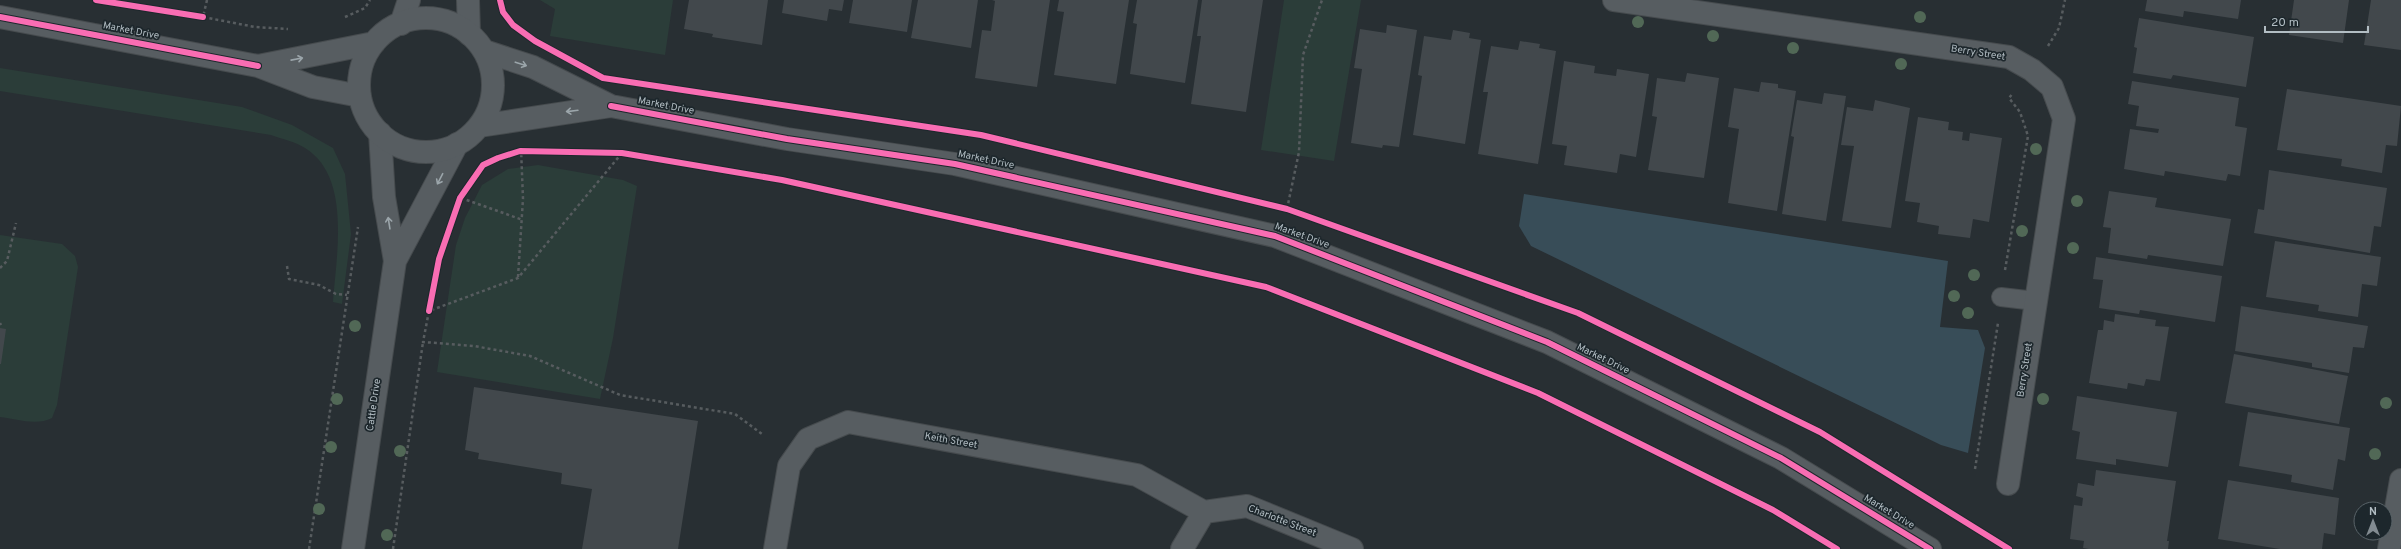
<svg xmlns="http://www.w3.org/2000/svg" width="2401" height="549" font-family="Overpass,sans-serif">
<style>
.green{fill:#2b3d39}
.water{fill:#384d58}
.building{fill:#42484c}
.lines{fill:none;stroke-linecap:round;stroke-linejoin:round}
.service-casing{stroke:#464b4e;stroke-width:20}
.minor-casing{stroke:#464b4e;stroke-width:24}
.tertiary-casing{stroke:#464b4e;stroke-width:24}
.path{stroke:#575c5f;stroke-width:2.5;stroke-dasharray:3 3;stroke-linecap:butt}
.service{stroke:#575d61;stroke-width:18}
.minor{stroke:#575d61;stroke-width:22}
.tertiary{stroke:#575d61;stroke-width:22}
.cycleway-casing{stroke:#1d272c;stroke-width:8}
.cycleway{stroke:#f96db3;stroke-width:6}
.tree{fill:#516856}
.oneway{stroke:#9ba5aa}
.labels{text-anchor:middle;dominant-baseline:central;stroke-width:3.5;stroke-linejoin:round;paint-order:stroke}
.street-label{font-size:10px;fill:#b2bdc3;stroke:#1d272c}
</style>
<rect width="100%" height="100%" fill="#282f33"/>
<!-- green -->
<path class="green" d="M540,0h133l-8,55 -115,-19 5,-27z
M1284,0h77l-27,161 -73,-11z
M0,68l242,39 50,18 41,23 12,26 6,60 -9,70 -9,-2c3,-46 19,-125 -28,-154 -9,-6 -23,-9 -34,-13l-271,-44z
M538,165l85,15 14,6 -24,152 -13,61 -163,-27 19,-127 9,-27 17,-33 26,-16z
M0,235l62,9 13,12 3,11 -21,138 -5,13c-15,8 -36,1 -52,-1z"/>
<!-- water -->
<path class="water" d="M1524,194l424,67 -8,66 38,3 7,18 -17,105 -27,-8 -410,-199 -12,-20z"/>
<!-- building -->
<path class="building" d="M689,0h79l-6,45 -50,-8 1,-3 -29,-5z
M784,0h60l-2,11 -13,-2 -2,12 -45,-8z
M853,0h59l-5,32 -58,-9z
M918,0h60l-7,48 -60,-10z
M992,0h58l-13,87 -62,-9 7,-48 9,1 4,-30z
M1059,0h70l-13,84 -62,-9 10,-63 -7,-1z
M1137,0h61l-13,83 -55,-9 7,-50 -4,-1z
M1202,0h61l-17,112 -55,-8 10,-68h-4z
M2147,0h94l-3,19 -54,-8 -1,6 -38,-6z
M2294,0h55l-6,43 -54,-8z
M2371,0h30v50l-37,-5z
M2139,18l115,19 -8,50 -73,-12 -2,4 -38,-6 4,-25 -3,-1z
M1387,25l30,5 -18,117 -16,-2 -1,3 -31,-5 11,-74 -8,-1 6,-39 26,4z
M1453,30l17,3 -1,5 12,2 -16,104 -52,-9 9,-59 -4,-1 6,-39 27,4z
M1520,41l20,3 -1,4 17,3 -18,113 -60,-10 10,-62h-5l8,-46 27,4z
M1564,61l31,5 -1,7 22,3 1,-7 32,5 -13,83 -16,-3 -3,19 -53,-8 3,-19 -15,-2z
M1687,73l32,5 -15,100 -56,-8 9,-53 -5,-1 5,-38 28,4z
M2132,81l107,17 -4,28 12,2 -7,48 -12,-2 -2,7 -61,-10 -1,5 -40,-7 6,-40 28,4 1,-4 -23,-3 3,-20 -11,-2z
M1761,82l17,2v4l18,3 -19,120 -49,-8 11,-74 -11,-2 6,-39 25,4z
M2287,89l114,17 -4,40 -11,-1 -4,28 -41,-7 1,-7 -65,-9z
M1824,93l22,3 -20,125 -44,-7 12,-77 -3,-1 6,-36 25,4z
M1875,100l35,8 -19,120 -49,-7 12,-75 -13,-1 6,-38 26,4z
M1918,117l31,5 -1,8 15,2 -1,8 7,1 1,-8 32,5 -13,84 -16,-3 -3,19 -32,-4 1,-8 -22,-4 3,-19 -15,-2z
M2269,170l118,18 -6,39 -7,-1 -4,27 -116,-20 4,-24 6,1z
M2109,191l48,7 -2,9 76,12 -8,47 -75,-11 -1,4 -39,-6 3,-25 -8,-1z
M2275,241l106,16 -4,29 -15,-2 -4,33 -40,-6 1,-6 -53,-8z
M2096,257l126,19 -7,46 -75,-12 -1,4 -40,-6 4,-28 -10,-1z
M2241,306l127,20 -4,22 -11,-1 -4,26 -37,-6v-4l-77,-12z
M2115,314l41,6 -1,6 14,1 -9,54 -14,-2 -2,7 -16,-3 -1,6 -38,-6 9,-53h5l1,-10 10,2z
M0,328l6,1 -5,35h-1z
M2234,354l114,22 -9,48 -114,-21z
M474,387l224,34 -20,128h-96l10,-60 -31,-5 1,-11 -84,-14 1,-6 -14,-3z
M2077,396l100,16 -9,55 -52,-8v6l-40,-6 4,-27 -8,-2z
M2248,412l102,16 -5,33 -7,-2 -5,31 -42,-8 1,-7 -53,-9z
M2096,470l80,11 -9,60h2l-1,8h-79l-6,-1 1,-7 -14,-2 4,-34 8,1 1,-8 -7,-2 2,-13 16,3z
M2228,480l111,18 -4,37 -11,-2 -2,16h-42l-62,-10z"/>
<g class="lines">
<defs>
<path id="service" d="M2001,297l34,4"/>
<path id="minor" d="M468,0l1,34
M1614,0l395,57 23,13 20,17 12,32 -56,365
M401,24l8,-24
M395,261l62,-117
M353,549l42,-288 -11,-64 -4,-64
M775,549l14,-83 19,-27 40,-17 289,53 67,37
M1182,549l22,-37 43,-6 105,43
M2389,549l12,-69"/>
<path id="tertiary" d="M0,17l258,49 55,21 47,9
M359 85a67 67 0 1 1 134 0a67 67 0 1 1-134 0Z
M484,51l49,16 78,39 176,33 168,25 320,72 272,106 234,116 149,91
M258,66l116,-23
M479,126l132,-20"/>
</defs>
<!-- service casing -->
<use href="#service" class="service-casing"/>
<!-- minor casing -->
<use href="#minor" class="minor-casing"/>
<!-- tertiary casing -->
<use href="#tertiary" class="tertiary-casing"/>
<!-- path -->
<path class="path" d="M207,0l-4,17 52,10 33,2
M345,17l20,-9 5,-8
M2048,46l11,-18 6,-28
M622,153l-104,125 -89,33 -6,31 51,4 56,10 90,39 115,19 27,20
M461,198l62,22
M1287,209l12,-57 4,-97 19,-55
M287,266l2,13 30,6 17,9 11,1
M0,268l7,-7 9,-38
M2005,270l23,-134 -8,-24 -11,-14 4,-5
M518,277l5,-78 -2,-51
M0,323l1,2
M1975,469l23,-146
M309,549l49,-322
M393,549l30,-207"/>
<!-- service -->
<use href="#service" class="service"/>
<!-- minor -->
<use href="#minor" class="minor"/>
<!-- tertiary -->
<use href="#tertiary" class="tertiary"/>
<defs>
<path id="cycleway" d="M96,0l107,17
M500,0l3,12 10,13 22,16 68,37 378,57 306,74 291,104 242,119 189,117
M0,17l258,49
M611,106l176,33 168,25 320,72 272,106 234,116 149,91
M429,311l10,-52 21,-61 23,-33 15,-7 22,-7 102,2 160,27 484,107 272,106 235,117 64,39"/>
</defs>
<!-- cycleway casing -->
<use href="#cycleway" class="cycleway-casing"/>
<!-- cycleway -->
<use href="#cycleway" class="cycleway"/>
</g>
<!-- trees -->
<g class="tree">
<circle cx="1920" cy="17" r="6"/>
<circle cx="1638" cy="22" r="6"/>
<circle cx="1713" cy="36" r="6"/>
<circle cx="1793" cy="48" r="6"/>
<circle cx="1901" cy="64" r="6"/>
<circle cx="2036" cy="149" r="6"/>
<circle cx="2077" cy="201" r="6"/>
<circle cx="2022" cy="231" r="6"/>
<circle cx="2073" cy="248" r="6"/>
<circle cx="1974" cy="275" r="6"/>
<circle cx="1954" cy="296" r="6"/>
<circle cx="1968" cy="313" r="6"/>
<circle cx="355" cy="326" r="6"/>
<circle cx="337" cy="399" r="6"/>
<circle cx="2043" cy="399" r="6"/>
<circle cx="2386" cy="403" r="6"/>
<circle cx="331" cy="447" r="6"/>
<circle cx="400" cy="451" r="6"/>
<circle cx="2375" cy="454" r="6"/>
<circle cx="319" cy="509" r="6"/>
<circle cx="387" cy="535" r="6"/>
</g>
<!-- one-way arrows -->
<defs><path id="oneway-shaft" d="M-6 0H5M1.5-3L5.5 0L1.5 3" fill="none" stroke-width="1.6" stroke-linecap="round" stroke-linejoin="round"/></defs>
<g class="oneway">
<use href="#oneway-shaft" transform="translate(297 59) rotate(-11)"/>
<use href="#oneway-shaft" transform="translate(521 64) rotate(18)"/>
<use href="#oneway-shaft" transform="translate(572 111) rotate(173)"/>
<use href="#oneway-shaft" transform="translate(440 179) rotate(117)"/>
<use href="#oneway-shaft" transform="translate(389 223) rotate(-99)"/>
</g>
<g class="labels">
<!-- street labels -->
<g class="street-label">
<text transform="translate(131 31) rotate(11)">Market Drive</text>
<text transform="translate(1978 53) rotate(9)">Berry Street</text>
<text transform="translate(666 106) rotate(11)">Market Drive</text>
<text transform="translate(986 160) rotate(12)">Market Drive</text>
<text transform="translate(1302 236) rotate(20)">Market Drive</text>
<text transform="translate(1603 359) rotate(26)">Market Drive</text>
<text transform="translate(2025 370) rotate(-81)">Berry Street</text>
<text transform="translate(374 405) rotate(-82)">Cattle Drive</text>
<text transform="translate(951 441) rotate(10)">Keith Street</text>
<text transform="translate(1889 512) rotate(31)">Market Drive</text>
<text transform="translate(1282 521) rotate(21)">Charlotte Street</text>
</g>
</g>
<!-- north arrow -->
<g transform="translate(2373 521)"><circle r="19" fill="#1d272c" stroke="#596368"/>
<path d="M0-3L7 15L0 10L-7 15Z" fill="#828b91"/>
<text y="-6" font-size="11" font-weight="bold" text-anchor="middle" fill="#b2bdc3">N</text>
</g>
<!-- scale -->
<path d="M2265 26v6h103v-6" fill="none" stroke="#b2bdc3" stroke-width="2"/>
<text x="2271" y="26" font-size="12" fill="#b2bdc3" stroke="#1d272c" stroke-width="3" paint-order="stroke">20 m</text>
</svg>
